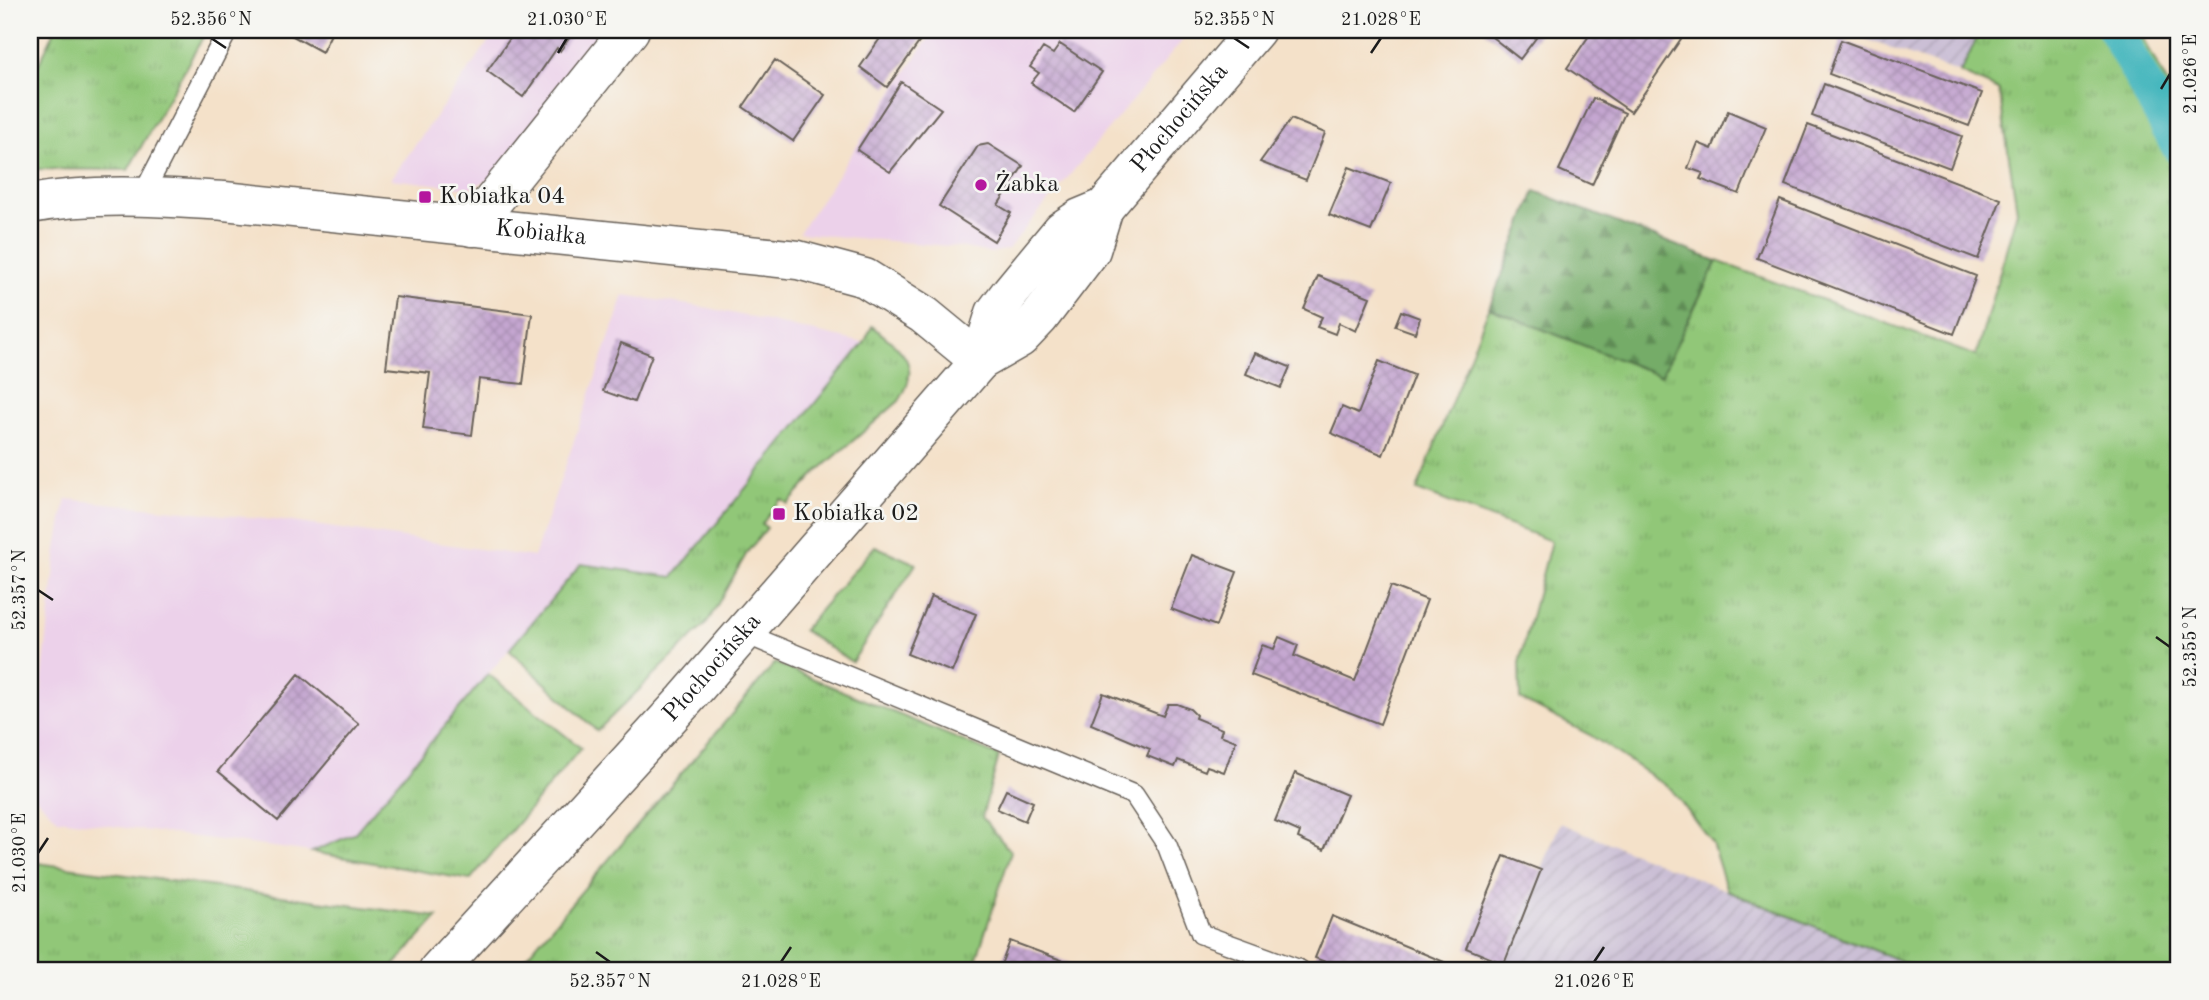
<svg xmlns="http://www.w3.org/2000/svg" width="2209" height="1000" font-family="'Old Standard TT',serif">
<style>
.built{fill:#ecd1ea}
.industrial{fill:url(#industrial-furrows)}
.grass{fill:url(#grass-tufts);stroke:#56724a;stroke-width:2}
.forest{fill:url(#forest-firs);stroke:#486442;stroke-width:2}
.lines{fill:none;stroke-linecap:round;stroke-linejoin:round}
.canal{stroke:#47b7be;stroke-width:35}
.building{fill:url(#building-cross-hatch)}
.service-casing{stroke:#686159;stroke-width:22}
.minor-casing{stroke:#686159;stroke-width:41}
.tertiary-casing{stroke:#686159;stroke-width:41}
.secondary-casing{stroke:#686159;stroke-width:41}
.service{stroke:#fff;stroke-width:19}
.minor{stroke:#fff;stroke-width:38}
.tertiary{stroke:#fff;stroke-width:38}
.secondary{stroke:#fff;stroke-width:38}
.ticks{fill:none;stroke:#1c1c1c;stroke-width:2.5}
.poi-dot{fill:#b5179e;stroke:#f6f6f2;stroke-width:2.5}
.labels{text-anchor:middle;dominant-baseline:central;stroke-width:5;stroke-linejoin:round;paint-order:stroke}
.street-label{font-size:24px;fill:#1c1c1c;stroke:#f6f6f2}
.poi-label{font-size:24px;fill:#1c1c1c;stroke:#f6f6f2;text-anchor:start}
.neatline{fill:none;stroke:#1c1c1c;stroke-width:2.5}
.ticks-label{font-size:18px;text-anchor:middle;fill:#1c1c1c}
</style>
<defs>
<pattern id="industrial-furrows" width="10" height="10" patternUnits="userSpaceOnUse" patternTransform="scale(1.75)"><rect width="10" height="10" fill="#cbbfd5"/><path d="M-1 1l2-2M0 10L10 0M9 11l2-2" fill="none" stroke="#aea4b6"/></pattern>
<pattern id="grass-tufts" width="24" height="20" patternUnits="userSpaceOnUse" patternTransform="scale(1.75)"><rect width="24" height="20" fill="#91c778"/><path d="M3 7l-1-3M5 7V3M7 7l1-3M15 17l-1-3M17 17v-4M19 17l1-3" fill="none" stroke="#7caa67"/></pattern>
<pattern id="forest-firs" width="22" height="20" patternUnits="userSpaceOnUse" patternTransform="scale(1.75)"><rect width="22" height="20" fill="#74ac68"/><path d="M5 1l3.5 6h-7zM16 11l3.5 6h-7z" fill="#5e8b55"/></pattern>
<pattern id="building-cross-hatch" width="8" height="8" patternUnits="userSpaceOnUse" patternTransform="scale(1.75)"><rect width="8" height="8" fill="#c4a6d0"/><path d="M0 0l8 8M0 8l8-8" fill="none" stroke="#a88eb2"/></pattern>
</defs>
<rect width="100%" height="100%" fill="#f6f6f2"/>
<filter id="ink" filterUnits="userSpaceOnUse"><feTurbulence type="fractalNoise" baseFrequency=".0143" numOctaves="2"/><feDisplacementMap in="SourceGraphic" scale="14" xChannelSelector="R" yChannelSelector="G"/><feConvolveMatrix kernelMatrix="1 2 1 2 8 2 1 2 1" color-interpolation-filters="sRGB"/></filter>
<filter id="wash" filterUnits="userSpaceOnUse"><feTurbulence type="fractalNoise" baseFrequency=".00686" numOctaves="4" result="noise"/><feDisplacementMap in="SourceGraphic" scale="28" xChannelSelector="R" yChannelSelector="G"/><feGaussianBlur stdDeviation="1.57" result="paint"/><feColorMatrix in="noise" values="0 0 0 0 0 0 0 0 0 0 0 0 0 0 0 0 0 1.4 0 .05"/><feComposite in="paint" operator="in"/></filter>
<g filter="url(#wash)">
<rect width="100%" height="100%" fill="#f4e1c9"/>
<!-- built -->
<path class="built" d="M497,30h111l-117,149 -22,9 -78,-9z
M934,30h257l-183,219 -17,4 -32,-6 -160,-14z
M624,295l85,13 155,35 -191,234 -92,-13 -227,270 -42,18 -254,-33 -28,-27 27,-244 9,-49 227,23 241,35z"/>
<!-- industrial -->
<path class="industrial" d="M1840,30h141l-21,43z
M1560,823l363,147h-421z"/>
<!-- grass -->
<path class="grass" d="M55,30h152l-79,140 -98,-1v-87z
M1981,30h158l40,76v864h-256l-196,-79 -15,-48 -41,-54 -81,-54 -70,-36 -1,-36 32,-122 -134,-51 72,-182 172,68 56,-115 259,95 41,-145 -18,-121 -39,-17z
M872,326c28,23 52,37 27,75l-82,71 -29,32 -7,-5 -19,25 5,4 -19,23 -41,72 -110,108 -88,-81 72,-86 92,13 191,-234z
M875,546l41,18 -64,98 -49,-32z
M775,663l224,93 -17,61 29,35 -38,118h-458z
M488,674l93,74 -111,132 -158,-28 42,-18z
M30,862l408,55 -48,53h-360z"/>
<!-- forest -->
<path class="forest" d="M1535,191l182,70 -56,115 -172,-68z"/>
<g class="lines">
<!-- canal -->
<path class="canal" d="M2115,30l64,117"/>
</g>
<g id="blocks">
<!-- building -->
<path class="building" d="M282,30h51l-11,22z
M516,30h59l-15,21 -3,-3 -34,49 -36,-26z
M886,30h42l-41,57 -27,-20z
M1483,30h59l-22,29z
M1593,30h94l-56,82 -64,-44z
M1841,40l141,53 -13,33 -140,-52z
M1060,44l42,28 -28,40 -43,-29 8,-10 -9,-6 13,-19 10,6z
M775,60l50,35 -32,46 -50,-34z
M901,82l40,27 -51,63 -33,-22z
M1824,84l138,52 -12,32 -138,-52z
M1593,98l32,15 -33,72 -33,-15z
M1728,111l38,16 -27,67 -39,-15 3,-6 -15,-5 10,-25 14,6z
M1291,119l34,14 -19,47 -46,-18z
M1808,125l193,74 -23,60 -193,-74z
M988,144l35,22 -25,39 13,8 -17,28 -55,-35 39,-60z
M1349,167l42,16 -20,48 -42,-16z
M1780,200l196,76 -22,58 -197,-76z
M1318,276l52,21 -14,34 -17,-8 -4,11 -18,-7 5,-10 -18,-8z
M395,297l137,17 -9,70 -44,-5 -7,56 -49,-6 7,-56 -44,-5z
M1401,311l19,7 -5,15 -20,-7z
M621,343l31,12 -18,47 -31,-11z
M1255,353l35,14 -9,21 -35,-14z
M1379,361l35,14 -31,80 -52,-22 11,-26 16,7z
M1192,555l45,17 -21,54 -45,-17z
M1391,586l36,14 -47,124 -129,-49 11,-30 12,4 5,-12 19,8 -4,11 61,25z
M931,596l45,18 -24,58 -45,-18z
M299,674l60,50 -81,97 -60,-50z
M1103,693l60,23 5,-12h9l13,5 6,6 -1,3 27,11 -2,6 16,6 -12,31 -17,-6 -2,5 -27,-11 -3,7 -28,-11 3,-7 -59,-25z
M1295,773l52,22 -23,55 -26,-12 2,-6 -25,-11z
M1006,790l27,12 -8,19 -28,-12z
M1504,856l37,14 -37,94 -38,-16z
M1332,916l127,52 -1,2h-112l-31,-12z
M1010,941l78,29h-89z"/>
</g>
</g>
<g filter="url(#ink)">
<use href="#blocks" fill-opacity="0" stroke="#686159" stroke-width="2"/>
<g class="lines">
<defs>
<path id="service" d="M142,196l86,-166
M741,632l393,163 33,50 34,89 99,36"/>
<path id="minor" d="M472,227l158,-197"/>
<g id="tertiary">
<path id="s1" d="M30,204c64,-12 130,-7 194,-3l574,59 67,18 59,37 56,46"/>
</g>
<g id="secondary">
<path id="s2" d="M980,361l15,-48 15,-20 52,-63 18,-12 24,-10 152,-178"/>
<path id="s3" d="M438,970l247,-270 295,-339 40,-23 19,-20 52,-68 13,-42"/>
</g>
</defs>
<!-- service casing -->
<use href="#service" class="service-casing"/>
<!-- minor casing -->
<use href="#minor" class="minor-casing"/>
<!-- tertiary casing -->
<use href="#tertiary" class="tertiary-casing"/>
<!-- secondary casing -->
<use href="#secondary" class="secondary-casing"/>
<!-- service -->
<use href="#service" class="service"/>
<!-- minor -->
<use href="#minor" class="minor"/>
<!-- tertiary -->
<use href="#tertiary" class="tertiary"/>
<!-- secondary -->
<use href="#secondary" class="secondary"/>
</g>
</g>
<!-- ticks -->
<path class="ticks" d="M211,38l15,10M1234,38l15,10M558,53l9,-15M1371,53l10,-15M2161,89l9,-15M38,590l15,10M2156,637l14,10M38,853l10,-15M596,952l14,10M781,962l10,-15M1594,962l10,-15"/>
<!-- markers -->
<g class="poi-dot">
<circle cx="981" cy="185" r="7"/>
<rect x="418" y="190" width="14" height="14" rx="3.5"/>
<rect x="772" y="507" width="14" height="14" rx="3.5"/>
</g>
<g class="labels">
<!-- street labels -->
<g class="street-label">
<text stroke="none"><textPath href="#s2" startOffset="322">Płochocińska</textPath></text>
<text stroke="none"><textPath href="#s1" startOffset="513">Kobiałka</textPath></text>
<text stroke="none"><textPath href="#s3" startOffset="408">Płochocińska</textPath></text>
</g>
<!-- poi labels -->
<g class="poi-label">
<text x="995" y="185">Żabka</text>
<text x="439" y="197">Kobiałka 04</text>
<text x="793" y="514">Kobiałka 02</text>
</g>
</g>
<!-- margin -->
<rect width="2209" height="1000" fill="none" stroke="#f6f6f2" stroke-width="77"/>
<rect x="38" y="38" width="2132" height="924" class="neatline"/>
<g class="ticks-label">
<text x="211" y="25">52.356°N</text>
<text x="567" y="25">21.030°E</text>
<text x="1234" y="25">52.355°N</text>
<text x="1381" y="25">21.028°E</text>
<text transform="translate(2190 74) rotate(-90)" y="6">21.026°E</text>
<text transform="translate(19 590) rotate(-90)" y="6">52.357°N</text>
<text transform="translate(2190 647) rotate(-90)" y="6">52.355°N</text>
<text transform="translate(19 853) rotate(-90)" y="6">21.030°E</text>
<text x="610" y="987">52.357°N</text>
<text x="781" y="987">21.028°E</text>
<text x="1594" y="987">21.026°E</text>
</g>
</svg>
